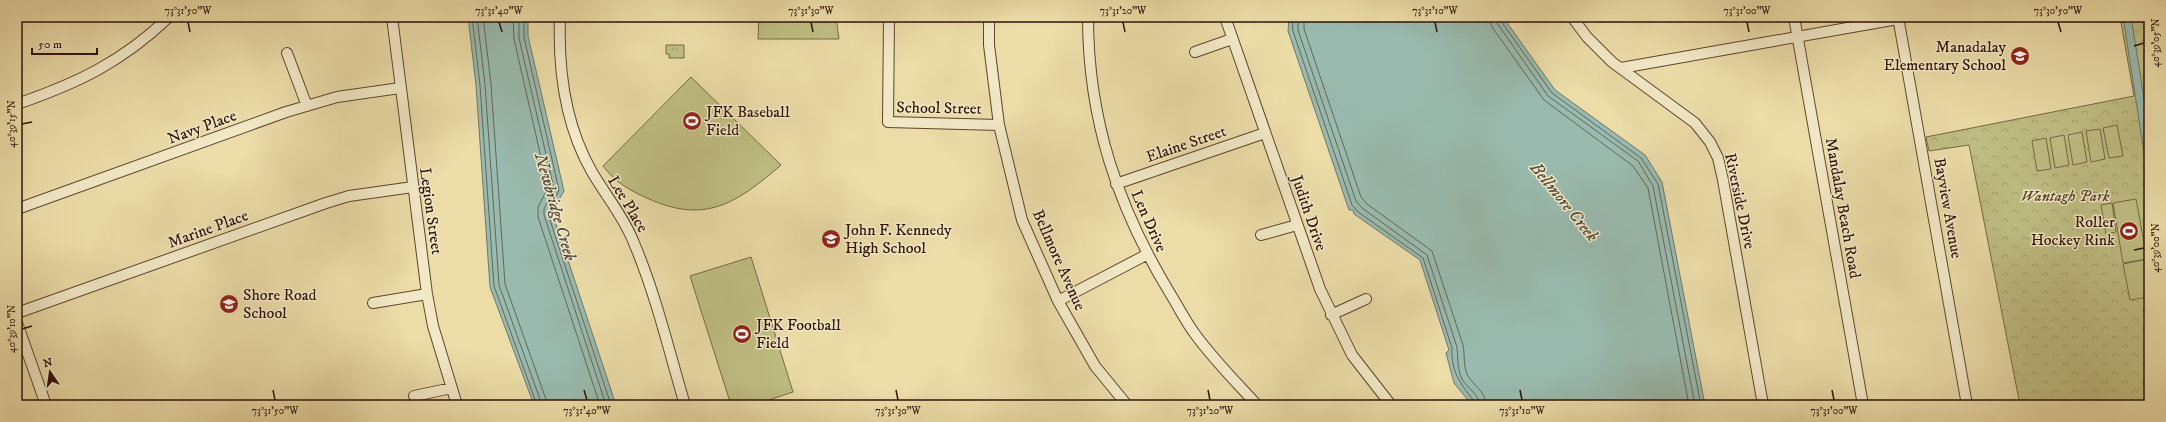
<svg xmlns="http://www.w3.org/2000/svg" width="2166" height="422" font-family="'IM FELL DW Pica',serif">
<style>
.park{fill:url(#park-crowns);stroke:#776845}
.garden{fill:#bfbe83;stroke:#776845}
.water{fill:#99baae;stroke:#6f776b}
.lines{fill:none;stroke-linecap:round;stroke-linejoin:round}
.shore{stroke:#64665a;stroke-width:1}
.street-casing{stroke:#5e442f;stroke-width:12}
.street{stroke:#f2e8c6;stroke-width:10}
.ticks{fill:none;stroke:#2f1207;stroke-width:1.5}
.labels{text-anchor:middle;dominant-baseline:central;stroke-width:3;stroke-linejoin:round;paint-order:stroke}
.poi-label{font-size:16px;fill:#2f1207;stroke:#f2e8c6;text-anchor:start}
.street-label{font-size:16px;fill:#2f1207;stroke:#f2e8c6}
.park-label{font-size:16px;font-style:italic;fill:#5a462c;stroke:#f2e8c6}
.water-label{font-size:17px;font-style:italic;fill:#544d41;stroke:#f2e8c6}
.neatline{fill:none;stroke:#2f1207;stroke-width:1.5}
.ticks-label{font-size:10px;text-anchor:middle;fill:#2f1207}
</style>
<defs>
<pattern id="park-crowns" width="20" height="18" patternUnits="userSpaceOnUse"><rect width="20" height="18" fill="#bfbe83"/><path d="M2 6a3 3 0 1 1 6 0M12 15a3 3 0 1 1 6 0" fill="none" stroke="#a4a270"/></pattern>
</defs>
<rect width="100%" height="100%" fill="#ebdca8"/>
<filter id="stains"><feTurbulence type="fractalNoise" baseFrequency=".005" numOctaves="4"/><feColorMatrix values="0 0 0 0 .2 0 0 0 0 .09 0 0 0 0 .02 0 0 0 .5 -.17"/></filter>
<radialGradient id="worn" r=".72"><stop offset=".6" stop-color="#630" stop-opacity="0"/><stop offset="1" stop-color="#630" stop-opacity=".3"/></radialGradient>
<!-- park -->
<path class="park" d="M2120,17h29v388h-129l-51,-260 -40,6 -3,-14 208,-41z
M666,45h18v13h-15v-4h-3z"/>
<!-- garden -->
<path class="garden" d="M759,17h77l3,22h-81z
M691,77l90,88c-44,38 -76,60 -134,33 -18,-8 -32,-16 -44,-32z
M2117,125l6,31 -14,2 -6,-30z
M2100,129l5,30 -14,3 -5,-31z
M2082,132l5,30 -14,3 -5,-30z
M2064,135l5,30 -14,3 -5,-30z
M2046,138l5,31 -14,2 -5,-30z
M2136,199l11,60 -24,4 -10,-60z
M2112,203l4,29 -10,2 -5,-29z
M751,257l42,135 -39,13h-23l-41,-129z
M2148,259l1,38 -19,3 -7,-36z"/>
<!-- water -->
<path class="water" d="M468,17h60v19l36,155 -12,21 64,193h-82l-44,-118 -14,-202z
M1289,17h214l52,73 90,65 17,27 43,223h-233l-18,-22 -8,-30 3,-3 -29,-90 -66,-46 -1,-4h-4l-61,-179z
M2123,17h8l18,112v56z"/>
<g class="lines">
<!-- shore -->
<path class="shore" d="M472,17l8,68 14,201 43,119
M477,17l8,67 14,201 43,120
M483,17l8,67 14,200 43,121
M513,17l1,22 34,149 -10,19v10l62,188
M519,17v21l35,151 -10,20v6l62,190
M524,17v20l35,153 -11,24 63,191
M1292,17l1,14 59,174 6,7 65,46 29,90c-1,24 8,35 22,53l1,4
M1298,17v13l58,171 6,7 65,47 30,92c1,10 0,22 5,32 5,9 17,15 18,26
M1304,17v12l57,168 6,7 65,47 31,94c2,10 0,22 5,31 6,10 18,16 18,29
M1489,17l3,10 52,73 89,66 15,22 41,217
M1495,17l2,6 51,73 90,65 15,25 42,219
M1500,17l1,4 51,72 89,65 17,26 43,221
M2149,122l-5,1 5,38"/>
<defs>
<path id="street" d="M392,17l35,277 6,32 24,79
M560,17c-2,53 5,108 32,155 14,24 32,45 42,71 22,52 35,108 51,162
M889,17l-1,105 111,3
M989,17v28l10,80 23,95 36,81 37,65 32,39
M1088,17c0,103 30,191 83,278 8,13 15,27 24,39 18,25 41,48 62,71
M1225,17l95,272 32,66 39,50
M1572,17l15,20 25,25 83,61 15,19 8,16 5,22 40,225
M1794,17l69,388
M1898,17l69,388
M1195,52l37,-13
M287,53l20,53
M1621,68l277,-49
M17,104c61,-21 105,-42 152,-87
M1116,184l149,-51
M17,209l269,-97 51,-15 63,-9
M1261,235l36,-10
M1058,301l88,-46
M373,303l54,-9
M17,313l309,-110 23,-7 64,-9
M1331,315l35,-16
M17,323l29,82
M414,396l38,-8"/>
</defs>
<!-- street casing -->
<use href="#street" class="street-casing"/>
<!-- street -->
<use href="#street" class="street"/>
</g>
<!-- ticks -->
<path class="ticks" d="M188,22l2,10M499,22l3,10M811,22l2,10M1123,22l2,10M1435,22l2,10M1747,22l2,10M2058,22l3,10M2134,46l10,-3M22,124l10,-2M2134,250l10,-2M22,329l10,-3M273,390l2,10M584,390l3,10M896,390l2,10M1208,390l2,10M1520,390l2,10M1832,390l2,10"/>
<!-- icons -->
<defs>
<symbol id="school-disc" viewBox="-11 -11 22 22"><circle r="9.5" fill="#8f2418" stroke="#f2e8c6"/><path d="M0-5L7-2L0 1L-7-2ZM-4 1L0 2.5L4 1V4Q0 6-4 4Z" fill="#fff"/></symbol>
<symbol id="stadium-disc" viewBox="-11 -11 22 22"><circle r="9.5" fill="#8f2418" stroke="#f2e8c6"/><path d="M0-5a6.5 5 0 1 0 0 10a6.5 5 0 1 0 0-10ZM-3.5-1.8h7v3.6h-7Z" fill="#fff"/></symbol>
</defs>
<g fill-rule="evenodd">
<use href="#school-disc" x="2009" y="45" width="22" height="22"/>
<use href="#stadium-disc" x="681" y="110" width="22" height="22"/>
<use href="#stadium-disc" x="2118" y="220" width="22" height="22"/>
<use href="#school-disc" x="820" y="228" width="22" height="22"/>
<use href="#school-disc" x="218" y="293" width="22" height="22"/>
<use href="#stadium-disc" x="731" y="323" width="22" height="22"/>
</g>
<g class="labels">
<!-- poi labels -->
<g class="poi-label">
<text x="2006" y="47" text-anchor="end">Manadalay<tspan x="2006" dy="18">Elementary School</tspan></text>
<text x="706" y="112">JFK Baseball<tspan x="706" dy="18">Field</tspan></text>
<text x="2115" y="222" text-anchor="end">Roller<tspan x="2115" dy="18">Hockey Rink</tspan></text>
<text x="845" y="230">John F. Kennedy<tspan x="845" dy="18">High School</tspan></text>
<text x="243" y="295">Shore Road<tspan x="243" dy="18">School</tspan></text>
<text x="756" y="325">JFK Football<tspan x="756" dy="18">Field</tspan></text>
</g>
<!-- street labels -->
<g class="street-label">
<text transform="translate(939 108) rotate(1)">School Street</text>
<text transform="translate(202 127) rotate(-20)">Navy Place</text>
<text transform="translate(1186 144) rotate(-19)">Elaine Street</text>
<text transform="translate(1740 201) rotate(78)">Riverside Drive</text>
<text transform="translate(628 204) rotate(59)">Lee Place</text>
<text transform="translate(1843 208) rotate(80)">Mandalay Beach Road</text>
<text transform="translate(1948 208) rotate(80)">Bayview Avenue</text>
<text transform="translate(431 211) rotate(82)">Legion Street</text>
<text transform="translate(1309 213) rotate(71)">Judith Drive</text>
<text transform="translate(1149 221) rotate(66)">Len Drive</text>
<text transform="translate(208 229) rotate(-20)">Marine Place</text>
<text transform="translate(1059 260) rotate(66)">Bellmore Avenue</text>
</g>
<!-- park labels -->
<g class="park-label">
<text x="2065" y="196">Wantagh Park</text>
</g>
<!-- water labels -->
<g class="water-label">
<text transform="translate(1564 202) rotate(51)">Bellmore Creek</text>
<text transform="translate(555 207) rotate(74)">Newbridge Creek</text>
</g>
</g>
<!-- margin -->
<rect width="2166" height="422" fill="none" stroke="#ebdca8" stroke-width="44"/>
<!-- north arrow -->
<g transform="translate(50 372) rotate(347)" stroke="#f2e8c6" stroke-width="3" paint-order="stroke">
<path d="M0-3L7 15L0 10L-7 15Z" fill="#2f1207"/>
<text y="-6" font-size="11" font-weight="bold" text-anchor="middle" fill="#2f1207">N</text>
</g>
<!-- scale -->
<path d="M32 48v6h65v-6" fill="none" stroke="#2f1207" stroke-width="2"/>
<text x="38" y="48" font-size="12" fill="#2f1207" stroke="#f2e8c6" stroke-width="3" paint-order="stroke">50 m</text>
<rect x="22" y="22" width="2122" height="378" class="neatline"/>
<g class="ticks-label">
<text x="188" y="14">73°31'50"W</text>
<text x="499" y="14">73°31'40"W</text>
<text x="811" y="14">73°31'30"W</text>
<text x="1123" y="14">73°31'20"W</text>
<text x="1435" y="14">73°31'10"W</text>
<text x="1747" y="14">73°31'00"W</text>
<text x="2058" y="14">73°30'50"W</text>
<text transform="translate(2155 43) rotate(-90)" y="4">40°39'05"N</text>
<text transform="translate(11 124) rotate(-90)" y="4">40°39'15"N</text>
<text transform="translate(2155 248) rotate(-90)" y="4">40°39'00"N</text>
<text transform="translate(11 329) rotate(-90)" y="4">40°39'10"N</text>
<text x="275" y="414">73°31'50"W</text>
<text x="587" y="414">73°31'40"W</text>
<text x="898" y="414">73°31'30"W</text>
<text x="1210" y="414">73°31'20"W</text>
<text x="1522" y="414">73°31'10"W</text>
<text x="1834" y="414">73°31'00"W</text>
</g>
<rect width="100%" height="100%" filter="url(#stains)"/>
<rect width="100%" height="100%" fill="url(#worn)"/>
</svg>
